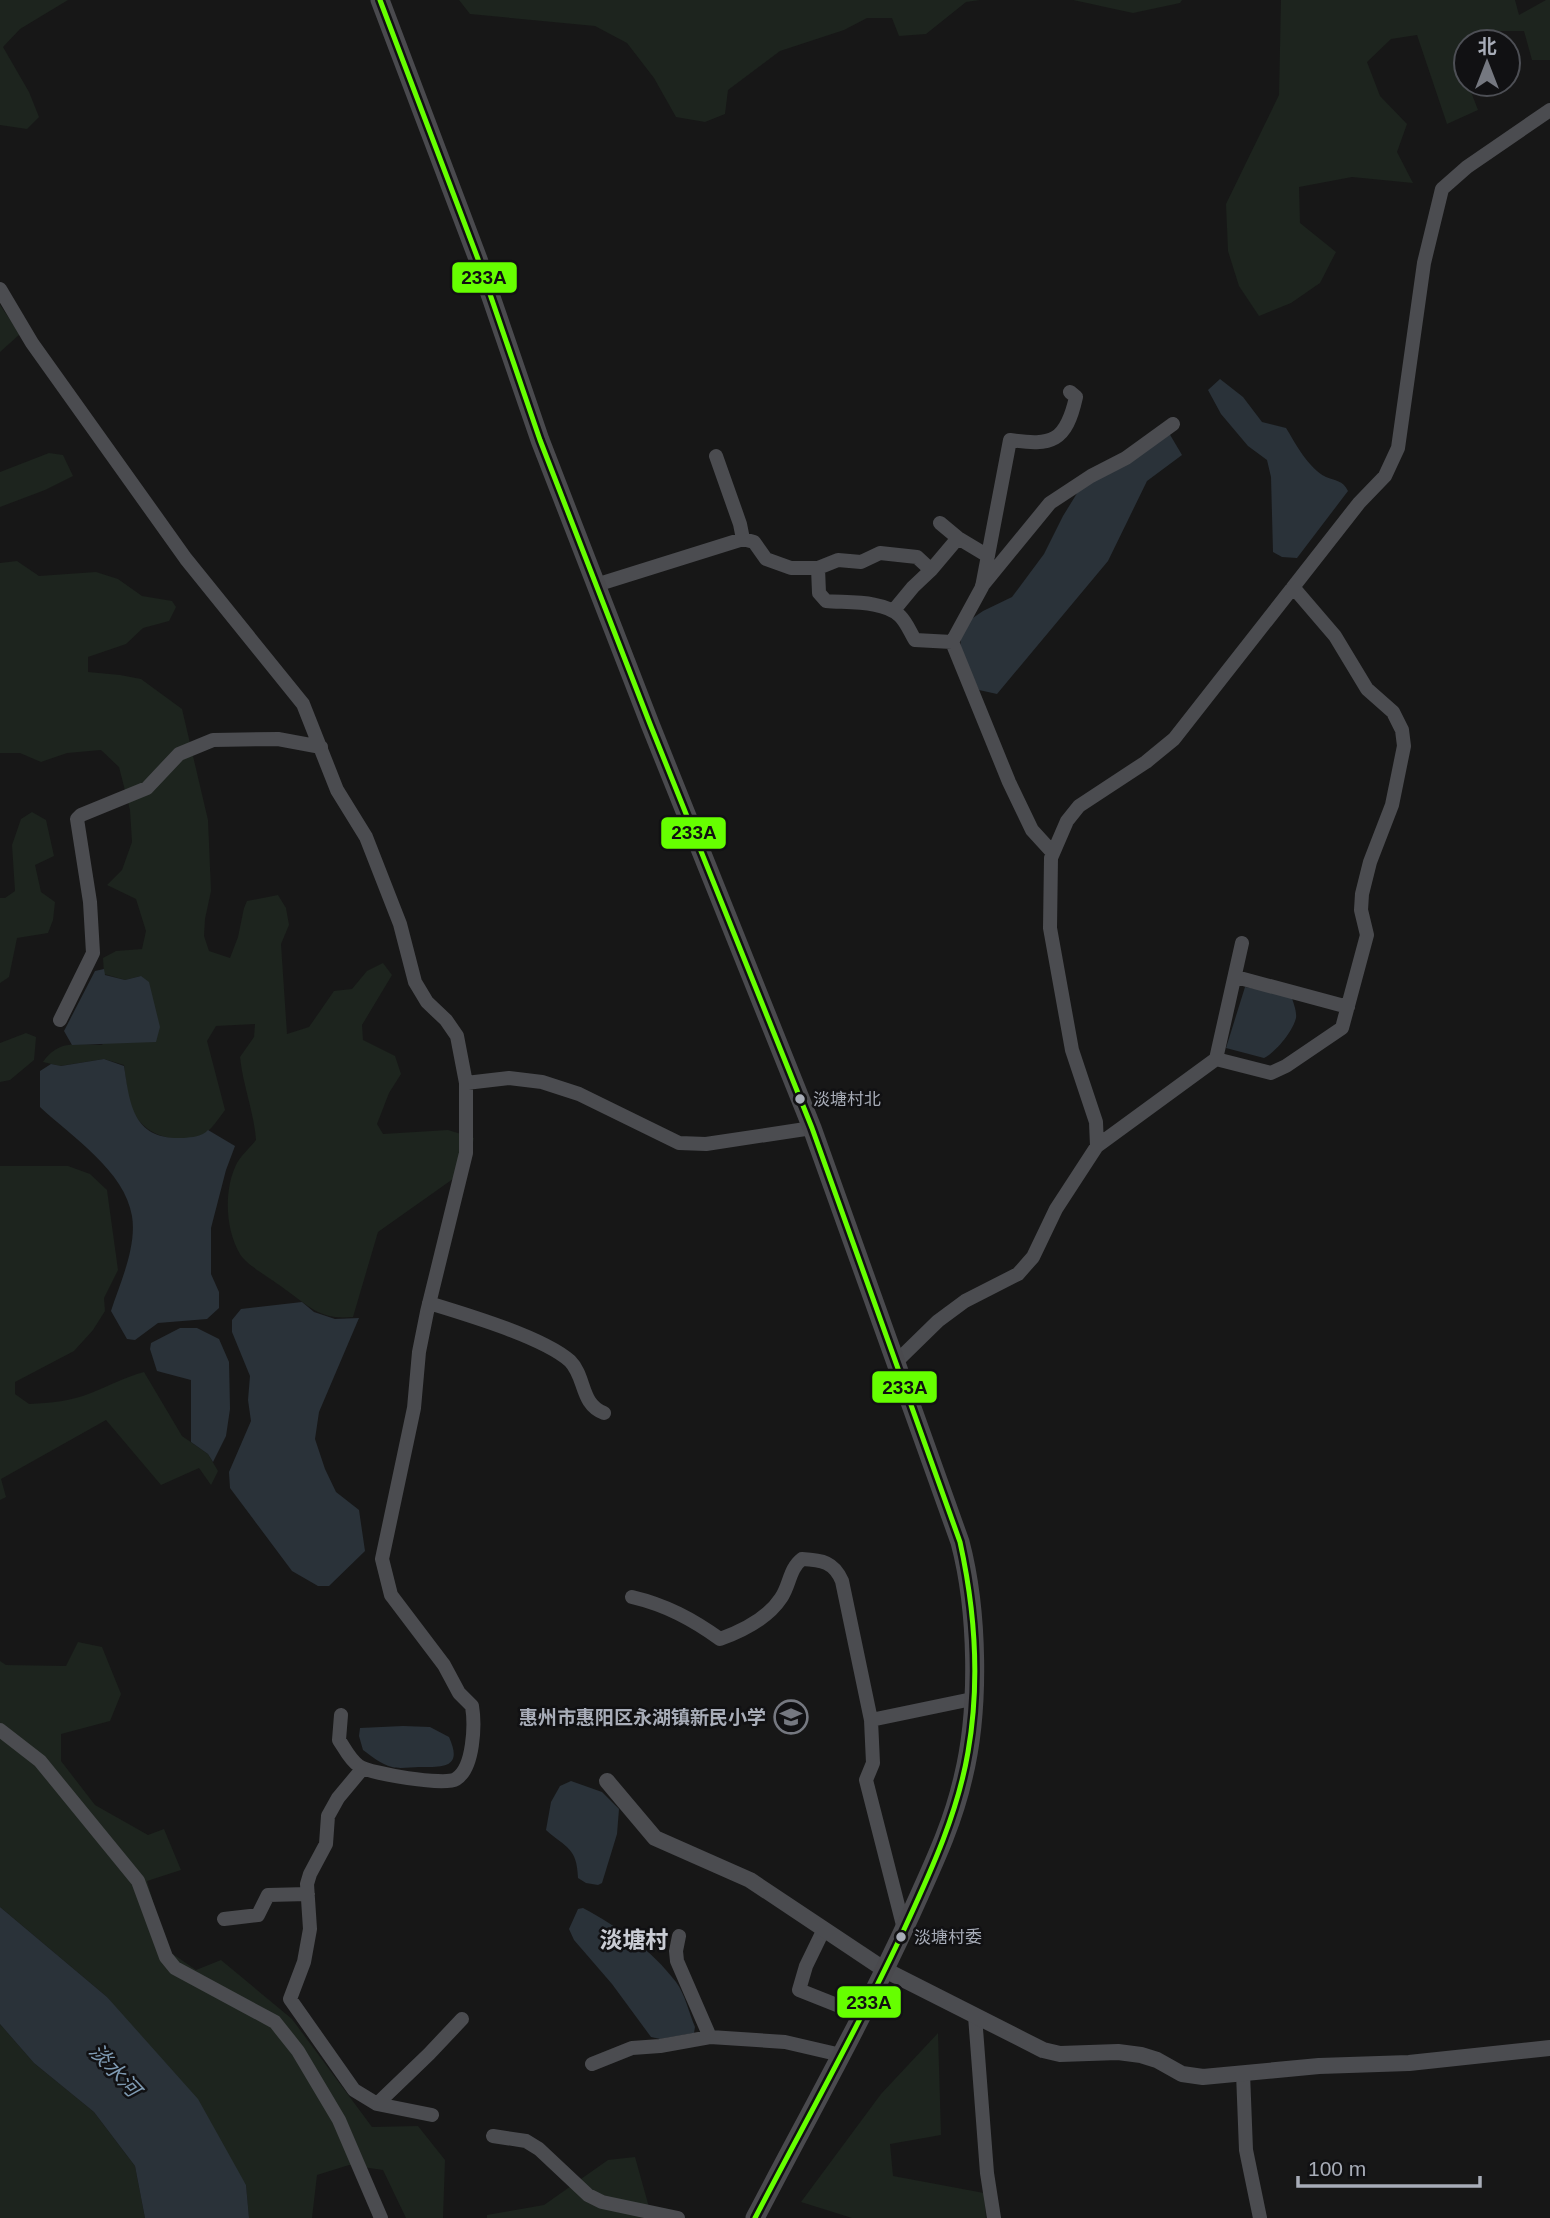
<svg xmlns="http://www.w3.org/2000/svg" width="1550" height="2218" font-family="Arial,'Noto Sans SC',sans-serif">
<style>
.green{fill:#1d241e}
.water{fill:#2a3239}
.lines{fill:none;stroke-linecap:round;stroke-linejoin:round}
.minor{stroke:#4b4c50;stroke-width:14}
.tertiary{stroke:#4b4c50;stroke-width:16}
.secondary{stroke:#4a4a4e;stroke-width:19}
.bus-1-casing{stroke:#111113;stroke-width:10}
.bus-1{stroke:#6f0;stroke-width:5}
.bus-dot{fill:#a8adb8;stroke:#111113;stroke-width:2.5}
.labels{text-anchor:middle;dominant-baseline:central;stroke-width:5;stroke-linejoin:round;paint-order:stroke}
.bus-label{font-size:17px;fill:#a8adb8;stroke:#111113;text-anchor:start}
.poi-label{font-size:19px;font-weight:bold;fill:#a8adb8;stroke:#111113;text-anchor:end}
.water-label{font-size:21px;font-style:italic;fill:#7f9bb3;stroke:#111113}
.quarter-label{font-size:23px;font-weight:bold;fill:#c9ccd4;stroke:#111113}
.line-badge{stroke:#111113;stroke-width:2.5}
.pale-badge-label{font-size:19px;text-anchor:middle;font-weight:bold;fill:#111}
</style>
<rect width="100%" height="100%" fill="#171717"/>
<!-- green -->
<path class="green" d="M0,0h68l-48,29 -17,18 26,45 10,25 -12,12 -27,-4z
M459,0h521l-14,2 -40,32 -27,2 -7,-18h-25l-23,12 -64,21 -52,39 -3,24 -20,8 -29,-5 -22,-39 -27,-35 -32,-17 -125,-12z
M1073,0h109l-2,3 -47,10z
M1281,0h234l4,15 27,-15h4v60h-18l-8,-29h-25l-3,11h-30v42h2l10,26 -31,14 -30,-89 -26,4 -24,23 13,34 27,28 -10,28 16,31 -61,-6 -53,10 1,36 36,29 -16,31 -29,20 -32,13 -20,-30 -11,-35 -2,-47 53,-109z
M0,305l20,29 -20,18z
M49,453l14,2 10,21 -28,14 -45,17v-35z
M17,561l22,15 57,-4 22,7 24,17 30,5 4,6 -7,14 -26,7 -17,16 -38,13v15l32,3 21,4 41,30 26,111 3,71 -6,28 -1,17 5,15 21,7 8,-21 6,-29 3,-7 31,-6 8,13 3,17 -8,19 6,90 22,-7 25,-36 18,-2 15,-18 16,-8 9,12 -30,50 1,15 32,16 6,18 -12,19 -12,31 6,10 65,-4 26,8 -7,31 -89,63 -25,85c-32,3 -42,-9 -67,-27 -11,-9 -40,-25 -46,-36 -15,-25 -16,-64 -4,-89 4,-9 14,-17 20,-25 -2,-28 -13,-54 -16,-83l14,-20 1,-13 -39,2 -9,15 18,69c-6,8 -14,21 -23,25 -25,10 -59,1 -70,-26 -5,-13 -6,-30 -8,-44l-20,-6 -44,7 -17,-4c16,-23 34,-17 59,-17l39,-69 -16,4 -21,-6 -1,-16 13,-7 26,-2 4,-18 -10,-32 -29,-14 15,-15 10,-28 -2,-32 -11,-43 -18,-17 -34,3 -26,9 -21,-9h-20v-190z
M32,812l14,8 8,36 -19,9 6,27 14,10 -2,18 -5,13 -31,5 -8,39 -9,6v-85h5l10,-7 -3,-46 9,-26z
M26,1033l10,4 -2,23 -24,20 -10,2v-39z
M0,1166h68l22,8 17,16 11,80 -14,28 1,13 -12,19 -19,21 -59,31v12l14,10c22,-1 42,-3 62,-11 18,-7 34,-16 53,-21l38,64 26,18 10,17 -7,14 -12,-17 -38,17 -55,-65 -105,59 5,18 -6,3z
M78,1642l24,5 19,47 -11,27 -49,13v27l34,44 53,30 16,-6 17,41 -34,11 20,69 29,20 25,-10 71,59 80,108 46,-1 27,34 -2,58h-37l-23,-48 -34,-5 -32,10 -5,43h-63l-3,-33 -139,-188 -107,-90v-246l6,4 60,1z
M0,2024l34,39 60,49 41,54 10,52h-145z
M938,2033l3,102 -51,9 3,32 91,17 2,25h-134l-51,-16 80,-108z
M635,2157l17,61h-165v-3l57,-10 64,-45z"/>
<!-- water -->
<path class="water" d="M1220,379l23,18 19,25 24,6c10,16 22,40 40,49 9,4 17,3 22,14l-51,67 -15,-1 -9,-5 -2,-75 -4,-17 -19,-14 -27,-32 -13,-24z
M1169,433l13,22 -35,26 -39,80 -111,133 -18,-4 -19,-39 1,-16 6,-13 16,-11 29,-14 32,-43 19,-38 16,-26z
M104,969l1,6 20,5 16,-4 8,6 11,45 -4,15 -84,3 -8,-14 31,-60z
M1245,987l46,8c2,7 6,16 5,23 -3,13 -20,34 -32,40l-38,-10z
M104,1059l20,7c6,39 9,74 59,72 9,-1 19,-1 25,-8l27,16 -9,24 -15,58v46l8,18v16l-12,11 -49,4 -23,17 -8,-1 -16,-28c9,-28 26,-64 21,-95 -7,-45 -60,-79 -92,-109v-36l11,-7 10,2z
M302,1302l12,10 21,7 24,-1 -40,94 -4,27 10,30 11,23 23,18 6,41 -36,35h-11l-26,-15 -62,-83 -1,-16 22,-51 -3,-21 2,-24 -18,-44v-12l9,-11z
M180,1328h17l22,11 10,23 1,47 -4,27 -13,26 -5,-8 -17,-12v-62l-34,-9 -7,-22 1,-6z
M403,1726l27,1 19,10c14,31 -5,30 -30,30 -8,0 -19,2 -27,0 -11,-3 -21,-11 -29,-17l-4,-14 1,-8z
M571,1781l31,11 17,17 -2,25 -15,49 -4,2 -12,-2 -8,-5c-1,-31 -12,-30 -32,-48l5,-28 9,-16z
M0,1907l107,90 91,102 48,86 3,33h-104l-10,-52 -41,-54 -60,-49 -34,-39z
M583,1908c35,19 68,41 93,74 9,12 13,31 19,45l-1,6 -34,6 -9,-2 -39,-53 -38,-44 -5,-11 9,-20z"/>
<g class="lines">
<!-- minor -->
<path class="minor" d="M0,289l32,54 154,216 117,145 34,86 29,47 34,87 15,58 12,20 19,18 11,16 9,47
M716,456l24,68 3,15
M940,523l18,15 30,18
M818,568l1,25 7,8c21,2 58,-1 74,15 7,7 10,16 15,24l37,2
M596,585l147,-46 11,3 12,17 25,9h27l20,-8 23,2 19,-9 37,4 14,13 27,-32
M982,586l68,-83 41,-27 35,-18 47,-34
M894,610l19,-23 18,-17
M1053,853l-21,-23 -23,-48 -57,-140 30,-55 28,-147c42,6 56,2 66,-43l-6,-5
M1236,977l112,30
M60,1020l33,-67 -3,-51 -13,-83 4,-4 66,-27 32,-34 34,-14 65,-1 43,8
M1216,1059l55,14 15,-7 56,-38 25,-93 -6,-25 1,-16 8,-32 22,-57 12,-59 -2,-16 -9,-18 -26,-23 -32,-53 -42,-49
M1097,1146l-1,-24 -24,-72 -22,-122 1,-70 16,-37 12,-15 67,-44 28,-23 185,-236 26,-27 13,-28 26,-185 18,-74 25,-22 83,-57
M429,1303c36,11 114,34 141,58 16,16 10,43 34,52
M896,1362l42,-41 27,-20 53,-27 15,-17 23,-48 41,-63 119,-87 26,-116
M632,1597c34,8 60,22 88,42 22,-8 48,-21 61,-41 9,-13 8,-29 21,-39 20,1 32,3 40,22l29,139 2,43 -7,17 38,149
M341,1715l-2,25c6,9 11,20 20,26 12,8 86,20 97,13 18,-11 19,-55 16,-73l-13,-13 -15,-28 -53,-70 -9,-36 32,-151 5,-56 8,-40 39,-159v-70l43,-5 33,4 37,12 100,49 27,1 106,-16
M871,1720l101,-21
M0,1730l40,31 98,120 28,76 9,11 100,54 23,29 41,69 42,98
M363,1768l-25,30 -10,18 -2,28 -16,30 -3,10 3,45 -6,33 -14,37 64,91 23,14 55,11
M224,1919l34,-4 10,-20 40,-1
M824,1929l-18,37 -7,24 63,25
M679,1936l-3,15 1,10 33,76
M975,2016l12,157 7,45
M592,2064l40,-16 28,-2 50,-9 75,5 56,13
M1243,2073l3,77 14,68
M377,2104l52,-50 33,-35
M493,2136l33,5 13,8 49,46 14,7 76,16"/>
<!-- tertiary -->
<path class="tertiary" d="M607,1781l48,57 95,42 135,90 158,80 17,4 58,-2 23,3 16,5 25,14 21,3 116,-11 90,-3 141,-15"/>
<!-- secondary -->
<path class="secondary" d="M380,0l98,259 62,181 110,284 162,404 148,414c18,68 20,168 3,236 -11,49 -33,93 -53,138 -47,103 -103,202 -155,302"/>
<defs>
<path id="bus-1" d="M380,0l98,259 62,181 110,284 162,404 148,414c15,68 20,141 8,210 -11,65 -40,125 -67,184 -45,96 -97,188 -146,282"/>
</defs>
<!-- bus-1 casing -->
<use href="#bus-1" class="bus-1-casing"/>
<!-- bus-1 -->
<use href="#bus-1" class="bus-1"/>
</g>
<!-- icons -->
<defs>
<symbol id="school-ring" viewBox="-11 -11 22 22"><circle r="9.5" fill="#111113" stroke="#757880" stroke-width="1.5"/><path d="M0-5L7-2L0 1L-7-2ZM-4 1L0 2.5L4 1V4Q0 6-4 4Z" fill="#757880"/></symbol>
</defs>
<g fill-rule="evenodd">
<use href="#school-ring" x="772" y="1698" width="38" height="38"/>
</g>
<!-- markers -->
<g class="bus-dot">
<circle cx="800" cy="1099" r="6"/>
<circle cx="901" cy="1937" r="6"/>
</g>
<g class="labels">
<!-- bus labels -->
<g class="bus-label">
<text x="813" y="1099">淡塘村北</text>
<text x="914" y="1937">淡塘村委</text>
</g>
<!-- poi labels -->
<g class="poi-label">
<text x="766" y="1717">惠州市惠阳区永湖镇新民小学</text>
</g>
<!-- water labels -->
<g class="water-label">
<text transform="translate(115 2070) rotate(47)">淡水河</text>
</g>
<!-- quarter labels -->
<g class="quarter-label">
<text x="634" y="1940">淡塘村</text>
</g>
</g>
<g class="line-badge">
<rect x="451" y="261" width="67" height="33" rx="7" fill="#6f0"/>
<rect x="660" y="816" width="67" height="34" rx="7" fill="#6f0"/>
<rect x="871" y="1370" width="67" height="34" rx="7" fill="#6f0"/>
<rect x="836" y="1985" width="66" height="34" rx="7" fill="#6f0"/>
</g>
<g class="pale-badge-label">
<text x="484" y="284">233A</text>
<text x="694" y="839">233A</text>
<text x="905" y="1394">233A</text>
<text x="869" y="2009">233A</text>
</g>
<!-- north arrow -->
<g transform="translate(1487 63)"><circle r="33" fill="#111113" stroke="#4d4f55" stroke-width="2"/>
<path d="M0-5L12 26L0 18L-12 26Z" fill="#757880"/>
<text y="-10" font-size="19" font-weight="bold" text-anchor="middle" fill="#a8adb8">北</text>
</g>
<!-- scale -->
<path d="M1298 2176v10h182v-10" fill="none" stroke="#a8adb8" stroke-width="3.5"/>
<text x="1308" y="2176" font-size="21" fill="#a8adb8" stroke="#111113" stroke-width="5" paint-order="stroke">100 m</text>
</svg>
